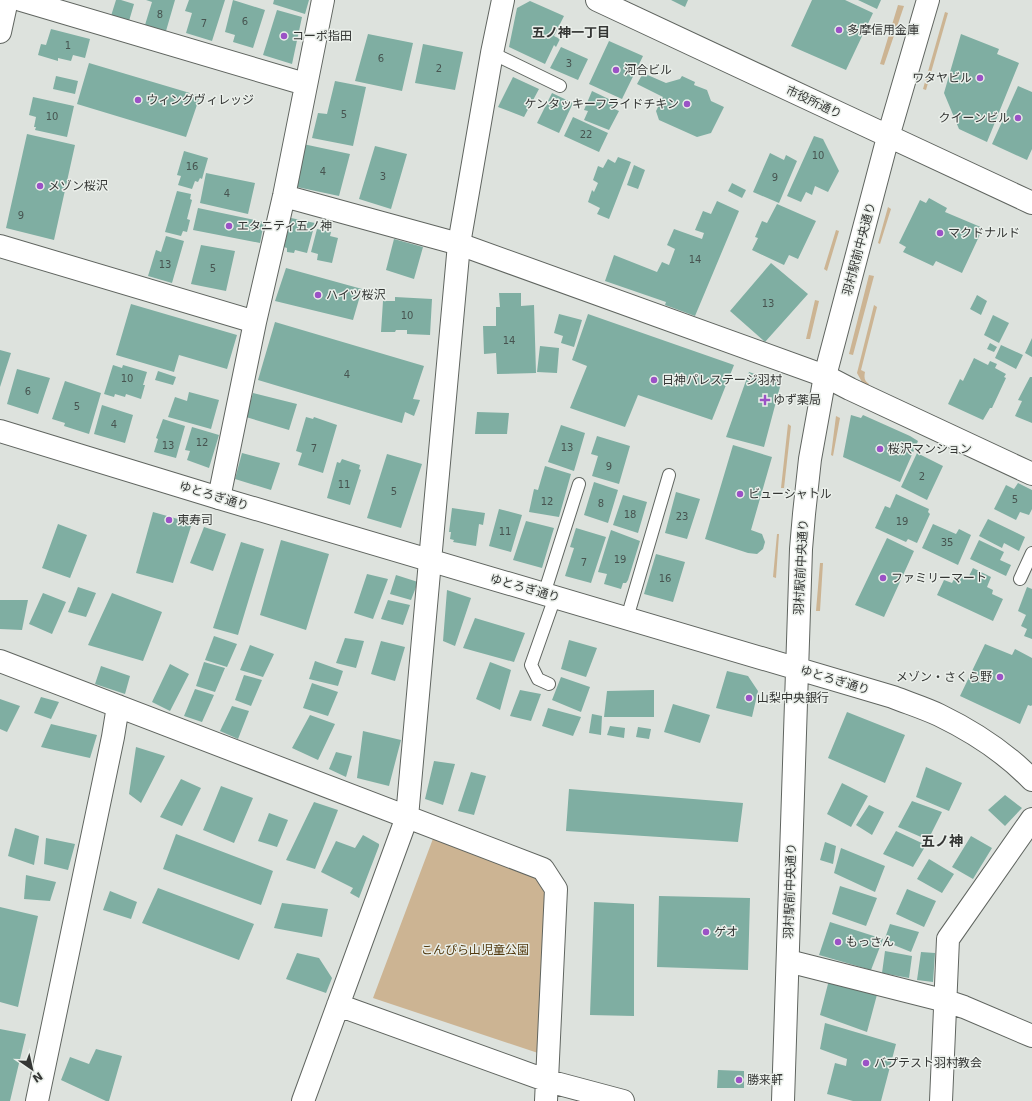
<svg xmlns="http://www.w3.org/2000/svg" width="1032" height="1101" font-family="'DejaVu Sans','Noto Sans JP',sans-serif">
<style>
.green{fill:#ccb493}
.building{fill:#7faea2}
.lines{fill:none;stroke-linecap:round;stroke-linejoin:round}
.service-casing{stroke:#606560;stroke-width:14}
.minor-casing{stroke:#606560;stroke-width:24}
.tertiary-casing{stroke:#606560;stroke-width:24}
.secondary-casing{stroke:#606560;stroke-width:24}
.service{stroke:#fff;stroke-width:12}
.minor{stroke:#fff;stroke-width:22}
.tertiary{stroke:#fff;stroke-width:22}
.secondary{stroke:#fff;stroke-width:22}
.poi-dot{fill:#9b52c6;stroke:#eaefea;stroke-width:1.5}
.labels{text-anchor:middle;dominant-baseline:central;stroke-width:3;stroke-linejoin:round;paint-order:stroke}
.number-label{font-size:10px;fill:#475450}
.poi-label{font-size:12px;fill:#343634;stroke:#eaefea;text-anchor:start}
.street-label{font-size:12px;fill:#343634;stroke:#eaefea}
.park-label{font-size:12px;fill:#533a0f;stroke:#eaefea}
.neighbourhood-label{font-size:13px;font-weight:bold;fill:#343634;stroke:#eaefea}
.quarter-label{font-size:14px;font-weight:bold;fill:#343634;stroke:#eaefea}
</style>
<rect width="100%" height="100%" fill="#dde2dd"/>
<!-- green -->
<path class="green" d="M898,5l6,1 -20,59 -4,-1z
M945,12l3,1 -22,77 -3,-1z
M888,207l3,2 -11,35 -2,-1z
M836,230l3,1 -12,40 -3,-2z
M869,275l5,1 -21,79 -4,-1z
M815,300l4,1 -9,38h-4z
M874,305l3,2 -16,63 4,2c-1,5 -1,9 4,12l-1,2 -5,-2 -6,-11z
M836,416l4,2 -7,38 -2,-1z
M788,424l3,2 -7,62h-3z
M777,534h2l-3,44 -3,-1z
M820,563h3l-3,48h-4z
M434,836l95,30 28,24 -13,165 -171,-57z"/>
<!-- building -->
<path class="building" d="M116,0h5l13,4 -5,17 -18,-5z
M146,0h29l-9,31 -21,-6 7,-23z
M189,0h36l-13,41 -26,-8 6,-20 -7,-2z
M233,0l32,10 -12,38 -20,-6 2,-7 -10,-3z
M274,0h35l-4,14 -32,-10z
M671,0h17l-3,7z
M812,0h33l28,13 -27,57 -55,-24z
M858,0h23l-4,9z
M530,1l34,15 -10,20 6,3 -4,8 -2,-2 -9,19 -36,-17 8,-39z
M277,10l25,7 -10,47 -29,-9z
M51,29l39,10 -5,19 -12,-3 -2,6 -13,-3v3l-20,-6 3,-11 5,1z
M368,34l45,9 -11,48 -47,-10z
M961,34l38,15 -2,5 22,9 -32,79 -28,-13 -15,-36z
M609,41l34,15 -21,43 -33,-15z
M423,44l40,8 -8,38 -40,-7z
M561,47l27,12 -10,21 -28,-12z
M89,63l111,33 -14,41 -109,-33z
M643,73l23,10 14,-4 2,-3 13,6 -1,3 13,5 4,11 13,6 -13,26 -14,4 -38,-17 -3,-9 7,-14 -26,-13z
M56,76l22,5 -3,13 -22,-5z
M513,77l26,12 -15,28 -26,-10z
M335,81l31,6 -13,59 -41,-8 6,-25 9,1z
M1018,86l14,6v57l-5,11 -35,-16z
M592,91l23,11 -3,6 7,3 -10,19 -25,-10 4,-9 -4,-1z
M552,93l21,10 -14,30 -22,-10z
M33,97l41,9 -7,31 -32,-7 1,-3h-2l2,-10 -7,-2z
M573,117l35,16 -9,19 -35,-16z
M27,134l48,11 -21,95 -48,-12z
M814,136l9,3 16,32 -11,21 -13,-6 -3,9 -6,-3 -5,10 -14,-6z
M303,144l47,10 -11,42 -42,-9z
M375,146l32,8 -16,55 -32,-10z
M184,151l24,7 -6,21 -2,-1 -2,4 -3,-1 -3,8 -14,-4 3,-9 -4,-1z
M770,153l14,7 2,-5 11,6 -18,42 -26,-11z
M618,157l13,5 -22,57 -12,-5 3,-6 -12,-6 4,-12 2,2 4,-9 -5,-3 5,-14 5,2 5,-9 7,4z
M634,165l11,5 -7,19 -11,-4z
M206,173l49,10 -7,31 -48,-11z
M732,183l14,7 -4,8 -14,-7z
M177,191l14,3 -1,5 2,1 -5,19 3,1 -3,12 -4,-1 -2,5 -16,-4z
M929,198l18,10 -2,4 38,16 -21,45 -26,-12 -3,5 -30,-14 3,-5 -7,-4 21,-43 6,3z
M717,201l22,10 -44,105 -30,-11 1,-3 -61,-21 9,-26 43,17 5,-10 7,3 6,-16 -8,-4 7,-16 28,10 2,-6 -9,-3 8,-19 8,3z
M777,204l39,17 -18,38 -9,-4 -5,10 -32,-15 6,-12 -3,-1 7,-16 5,2z
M198,208l66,14 -4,21 -67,-13z
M291,218l24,5 -8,30 -12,-3 -1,3 -7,-1v-4l-3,-1z
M317,229l14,3 -1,4 8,2 -6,25 -15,-3 1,-6 -7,-2z
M166,236l18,5 -12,42 -24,-7 8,-26 5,2z
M394,239l29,8 -9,32 -28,-9z
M201,245l34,6 -9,40 -35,-7z
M771,263l37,31 -43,48 -35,-31z
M286,268l76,21 -9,31 -78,-19z
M499,293h22v13l13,-1 2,68 -39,1 -1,-21 -12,1 -1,-28h13v-19h4z
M977,295l10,6 -6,14 -11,-6z
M395,297l37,2 -2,36 -23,-1v-4h-11l-1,2h-14l2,-31h12z
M131,304l106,31 -10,34 -48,-14 -5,17 -58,-17z
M559,314l23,6 -8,27 -13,-4 2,-7 -9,-3z
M588,314l146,51 -22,55 -74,-25 -13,32 -55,-19 17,-42 -15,-6z
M993,315l16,8 -10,20 -15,-8z
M275,322l149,44 -11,33 7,1 -6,16 -9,-4 -3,11 -144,-43z
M1032,338v19l-7,-4z
M990,343l7,4 -3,5 -7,-3z
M1001,345l22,10 -7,14 -21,-11z
M540,346l19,2 -2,25 -20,-1z
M0,350l11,3 -11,34z
M974,358l14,7 2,-4 7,3 -2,4 11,6 -2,3 2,1 -14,30h-2l-7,12 -35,-16 12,-25 3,2z
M113,365l9,3 1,-3 24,7 -4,13h2l-4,14 -15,-5 -1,3 -10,-3 -1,3 -10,-3z
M17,369l33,9 -12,36 -31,-10z
M158,371l18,6 -3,8 -18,-5z
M749,372l32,11 -17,64 -38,-10z
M1030,377h2v46l-17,-7 7,-15 -4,-1z
M65,381l36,12 -12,41 -25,-8 1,-3 -13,-4z
M189,392l30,8 -8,29 -43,-12 7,-20 12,4z
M253,393l44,11 -8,26 -43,-13z
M102,405l31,10 -8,28 -31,-9z
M477,412l32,1 -2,21h-32z
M851,415l10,3 2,-3 47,21 8,5 -18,41 -57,-25z
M306,417l7,2 1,-2 23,8 -14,48 -25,-8 4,-12 -6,-2z
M163,419l22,7 -9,32 -22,-6 4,-13 -2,-1z
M561,425l24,8 -11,38 -26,-9z
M192,427l27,8 -10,33 -22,-8 3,-9 -5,-1z
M597,436l33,10 -11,38 -27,-8 6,-20 -7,-2z
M733,445l39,12 -21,73 11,4 3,8 -2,7 -6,5 -9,-1 -43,-14z
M242,453l38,10 -9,27 -36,-11z
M917,453l26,13 -16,34 -26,-13z
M387,454l35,10 -21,64 -34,-10z
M342,459l18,6 -1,4 2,1 -11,35 -23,-7 10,-36 3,1z
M545,466l26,8 -12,43 -30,-5 5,-23 4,1z
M594,482l24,8 -10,33 -24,-8z
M1018,483l14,7v19l-3,6 -9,-3 -4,8 -22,-11 12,-24 8,4z
M676,492l24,7 -13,40 -22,-6z
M896,494l33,15 -1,3 2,2 -13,29 -9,-4 -2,3 -31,-14 10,-22 5,2z
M623,495l24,7 -9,31 -25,-8z
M452,508l33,5 -2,12 -4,-1 -3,22 -23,-4 1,-2 -4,-1 1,-7h-2z
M499,509l23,6 -11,37 -22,-6z
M153,512l39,11 -19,60 -37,-10z
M988,519l37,18 -6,14 -15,-8 -2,5 -23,-12z
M526,521l28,7 -12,40 -29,-8z
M58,524l29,11 -17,43 -28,-10z
M933,524l23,10 3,-5 12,6 -13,30 -36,-17z
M204,527l22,7 -13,37 -23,-8z
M576,528l30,9 -15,46 -26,-7 9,-28 -4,-1z
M611,530l29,11 -12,39 -2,3h-3l-2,6 -17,-5 3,-10 -9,-2z
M887,538l27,13 -30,66 -29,-12z
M281,540l48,14 -23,76 -46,-15z
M979,540l25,12 -4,8 11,5 -5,11 -36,-17z
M241,542l23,7 -26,86 -25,-7z
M656,554l29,8 -12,40 -29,-8z
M973,568l18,9 -4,10 6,3 -1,4 11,5 -10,22 -56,-26 7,-15 8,3 5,-10 11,5z
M367,574l21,5 -15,40 -19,-6z
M396,575l22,7 -7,18 -21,-6z
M78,587l18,6 -10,24 -18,-5z
M1027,587l5,2v50l-8,-3 3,-7 -6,-3 5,-11 -8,-4z
M447,590l24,8 -16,48 -12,-5z
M43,593l23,9 -14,32 -23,-10z
M112,593l50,19 -19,49 -55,-16z
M0,600h28l-6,30 -22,-1z
M388,600l22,5 -7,20 -22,-6z
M475,618l50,15 -11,29 -51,-14z
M214,636l23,8 -10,23 -22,-7z
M345,638l19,3 -8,27 -20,-5z
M569,640l28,8 -11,29 -25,-8z
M381,641l24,6 -10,34 -24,-7z
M985,644l27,11 3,-6 17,9v47l-1,1 -3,-1 -8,19 -60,-28z
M250,645l24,9 -11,23 -23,-7z
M315,661l28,10 -5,15 -29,-7z
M204,662l21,6 -10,24 -19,-6z
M490,662l21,8 -11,40 -24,-11z
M170,664l19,10 -19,37 -18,-9z
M101,666l29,10 -5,18 -30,-10z
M727,671l21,5 10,15 -6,26 -36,-9z
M244,675l18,5 -11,26 -16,-6z
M561,677l29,10 -9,25 -29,-12z
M312,683l26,9 -10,24 -25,-8z
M195,689l19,6 -12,27 -18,-6z
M520,690l21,4 -10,27 -21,-5z
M654,690v27h-50l3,-26z
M41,697l18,5 -8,17 -17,-6z
M0,699l20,7 -13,26 -7,-3z
M673,704l37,11 -10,28 -36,-11z
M232,706l17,5 -11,28 -18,-8z
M548,708l33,9 -8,19 -31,-10z
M847,712l58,23 -20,48 -57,-25z
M592,714l10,2 -1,19 -12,-2z
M310,715l25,9 -17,36 -26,-12z
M51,724l46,11 -7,23 -49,-11z
M610,726l15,2 -1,10 -17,-3z
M638,727l13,2 -2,10 -13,-2z
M363,731l38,9 -12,46 -32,-8z
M136,747l29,9 -24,47 -12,-9z
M336,752l16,4 -6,21 -17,-8z
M434,761l21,3 -12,41 -18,-6z
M926,767l36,16 -13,28 -33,-14z
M471,772l15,4 -12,39 -16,-4z
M181,779l20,9 -19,38 -22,-9z
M842,783l26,13 -17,31 -24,-13z
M221,786l32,12 -19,45 -31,-13z
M569,789l174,14 -5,39 -172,-11z
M1005,795l17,13 -17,18 -17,-16z
M912,801l30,11 -14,28 -30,-13z
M314,802l24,8 -23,59 -29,-9z
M869,805l15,7 -12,23 -16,-10z
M269,813l19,7 -11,27 -19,-6z
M15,828l24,8 -5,29 -26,-9z
M896,831l30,14 -13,22 -30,-13z
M176,834l97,37 -12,34 -98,-36z
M363,835l16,9v2l-20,52 -9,-5 3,-5 -32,-16 15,-31 19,7z
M971,836l21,12 -19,31 -21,-12z
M46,838l29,6 -7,26 -24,-6z
M825,842l11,4 -3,18 -13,-4z
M841,848l44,18 -10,26 -41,-19z
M929,859l25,15 -12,19 -25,-14z
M26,875l30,7 -6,19 -26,-2z
M840,886l37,12 -11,28 -34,-12z
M158,888l96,36 -15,36 -97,-37z
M907,889l29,12 -12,26 -28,-13z
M110,891l27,11 -6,17 -28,-9z
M659,896l91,2 -2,72 -91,-3z
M594,902l40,2v112l-44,-1z
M282,903l46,6 -6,28 -48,-9z
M0,907l38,9 -20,91 -18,-5z
M830,922l53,17 -12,31 -52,-15z
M890,924l29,8 -8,20 -27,-11z
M885,951l27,5 -3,22 -27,-5z
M921,952l14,1 -2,29 -16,-2z
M297,953l22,5 13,20 -6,15 -40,-14z
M830,976l48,15 -11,41 -47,-17z
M825,1023l71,21 -15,57h-28l-26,-7 8,-31 11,3 1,-7 -27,-10z
M0,1029l26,5 -16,67h-10z
M96,1049l26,7 -13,45h-3l-45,-21 9,-23 19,7z
M718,1070l26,1v17h-27z"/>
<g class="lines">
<defs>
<path id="service" d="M492,53l68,33
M1020,579l12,-26
M544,594l35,-110
M627,618l42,-143
M549,684l-11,-5 -7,-14 24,-68"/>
<path id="minor" d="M21,0l284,84
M284,196l175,48 366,132 25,13 182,85
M0,246l255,76
M219,498l36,-176 29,-126 39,-196
M0,661l543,208 13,20 -10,212
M788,961l158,40 18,6 68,29
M338,1005l210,76 75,20
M37,1101l76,-364 5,-31
M303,1101l104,-284 23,-256
M941,1101l7,-162 84,-120"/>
<path id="tertiary" d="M597,0l244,114 191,89
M0,431l219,67 674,199c15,6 31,11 46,18 33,16 68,39 93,65
M430,561l29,-317 33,-191 11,-53
M783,1101l18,-552 3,-35 6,-55 15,-83 63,-239 40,-137"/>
<path id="secondary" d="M0,32l7,-32"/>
</defs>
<!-- service casing -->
<use href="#service" class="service-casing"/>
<!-- minor casing -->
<use href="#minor" class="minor-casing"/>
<!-- tertiary casing -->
<use href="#tertiary" class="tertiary-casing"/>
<!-- secondary casing -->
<use href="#secondary" class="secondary-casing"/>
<!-- service -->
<use href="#service" class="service"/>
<!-- minor -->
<use href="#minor" class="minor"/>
<!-- tertiary -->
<use href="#tertiary" class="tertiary"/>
<!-- secondary -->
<use href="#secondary" class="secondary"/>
</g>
<!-- markers -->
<g class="poi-dot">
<circle cx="839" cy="30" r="4"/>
<circle cx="284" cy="36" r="4"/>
<circle cx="616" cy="70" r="4"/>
<circle cx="980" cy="78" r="4"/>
<circle cx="138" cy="100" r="4"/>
<circle cx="687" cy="104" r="4"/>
<circle cx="1018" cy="118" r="4"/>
<circle cx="40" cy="186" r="4"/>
<circle cx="229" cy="226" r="4"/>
<circle cx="940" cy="233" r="4"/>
<circle cx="318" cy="295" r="4"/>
<circle cx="654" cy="380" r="4"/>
<path d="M763 394h4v4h4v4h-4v4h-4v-4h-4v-4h4z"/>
<circle cx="880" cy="449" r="4"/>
<circle cx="740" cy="494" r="4"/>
<circle cx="169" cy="520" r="4"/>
<circle cx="883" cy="578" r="4"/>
<circle cx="1000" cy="677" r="4"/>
<circle cx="749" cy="698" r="4"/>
<circle cx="706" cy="932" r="4"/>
<circle cx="838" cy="942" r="4"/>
<circle cx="866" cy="1063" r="4"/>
<circle cx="739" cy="1080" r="4"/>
</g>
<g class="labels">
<!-- number labels -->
<g class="number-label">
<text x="160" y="14">8</text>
<text x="245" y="21">6</text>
<text x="204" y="23">7</text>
<text x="68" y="45">1</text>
<text x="381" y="58">6</text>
<text x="569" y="63">3</text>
<text x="439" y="68">2</text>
<text x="344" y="114">5</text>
<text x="52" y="116">10</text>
<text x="586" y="134">22</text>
<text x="818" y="155">10</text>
<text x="192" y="166">16</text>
<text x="323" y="171">4</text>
<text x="383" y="176">3</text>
<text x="775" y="177">9</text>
<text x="227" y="193">4</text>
<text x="21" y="215">9</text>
<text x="695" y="259">14</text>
<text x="165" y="264">13</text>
<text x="213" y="268">5</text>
<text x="768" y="303">13</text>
<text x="407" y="315">10</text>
<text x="509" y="340">14</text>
<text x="347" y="374">4</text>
<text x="127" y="378">10</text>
<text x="28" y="391">6</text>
<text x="77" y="406">5</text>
<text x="114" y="424">4</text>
<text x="202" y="442">12</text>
<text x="168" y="445">13</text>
<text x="567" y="447">13</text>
<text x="314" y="448">7</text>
<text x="609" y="466">9</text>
<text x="922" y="476">2</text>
<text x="344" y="484">11</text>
<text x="394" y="491">5</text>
<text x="1015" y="499">5</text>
<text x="547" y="501">12</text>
<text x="601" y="503">8</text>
<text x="630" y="514">18</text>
<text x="682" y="516">23</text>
<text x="902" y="521">19</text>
<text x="505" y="531">11</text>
<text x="947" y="542">35</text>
<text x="620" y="559">19</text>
<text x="584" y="562">7</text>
<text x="665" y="578">16</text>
</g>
<!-- poi labels -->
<g class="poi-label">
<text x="847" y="30">多摩信用金庫</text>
<text x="292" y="36">コーポ指田</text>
<text x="624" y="70">河合ビル</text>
<text x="972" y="78" text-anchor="end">ワタヤビル</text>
<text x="146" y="100">ウィングヴィレッジ</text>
<text x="679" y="104" text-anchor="end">ケンタッキーフライドチキン</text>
<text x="1010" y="118" text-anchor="end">クイーンビル</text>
<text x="48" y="186">メゾン桜沢</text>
<text x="237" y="226">エタニティ五ノ神</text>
<text x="948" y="233">マクドナルド</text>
<text x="326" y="295">ハイツ桜沢</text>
<text x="662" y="380">日神パレステージ羽村</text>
<text x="773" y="400">ゆず薬局</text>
<text x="888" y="449">桜沢マンション</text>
<text x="748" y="494">ビューシャトル</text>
<text x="177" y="520">東寿司</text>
<text x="891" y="578">ファミリーマート</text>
<text x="992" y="677" text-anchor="end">メゾン・さくら野</text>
<text x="757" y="698">山梨中央銀行</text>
<text x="714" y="932">ゲオ</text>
<text x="846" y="942">もっさん</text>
<text x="874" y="1063">バプテスト羽村教会</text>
<text x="747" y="1080">勝来軒</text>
</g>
<!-- street labels -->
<g class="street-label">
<text transform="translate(814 102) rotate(25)">市役所通り</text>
<text transform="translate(859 249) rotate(-75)">羽村駅前中央通り</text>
<text transform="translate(214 496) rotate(17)">ゆとろぎ通り</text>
<text transform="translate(801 567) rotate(-87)">羽村駅前中央通り</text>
<text transform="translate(525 588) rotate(16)">ゆとろぎ通り</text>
<text transform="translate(835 680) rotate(17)">ゆとろぎ通り</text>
<text transform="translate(790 891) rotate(-88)">羽村駅前中央通り</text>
</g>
<!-- park labels -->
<g class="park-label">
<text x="475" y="950">こんぴら山児童公園</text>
</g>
<!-- neighbourhood labels -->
<g class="neighbourhood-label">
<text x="571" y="32">五ノ神一丁目</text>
</g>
<!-- quarter labels -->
<g class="quarter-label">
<text x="942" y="841">五ノ神</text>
</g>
</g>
<!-- north arrow -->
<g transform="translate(32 1069) rotate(146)" stroke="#eaefea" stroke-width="3" paint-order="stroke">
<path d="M0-3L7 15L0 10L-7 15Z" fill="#343634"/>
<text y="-6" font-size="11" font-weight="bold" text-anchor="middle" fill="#343634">N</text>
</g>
</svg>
